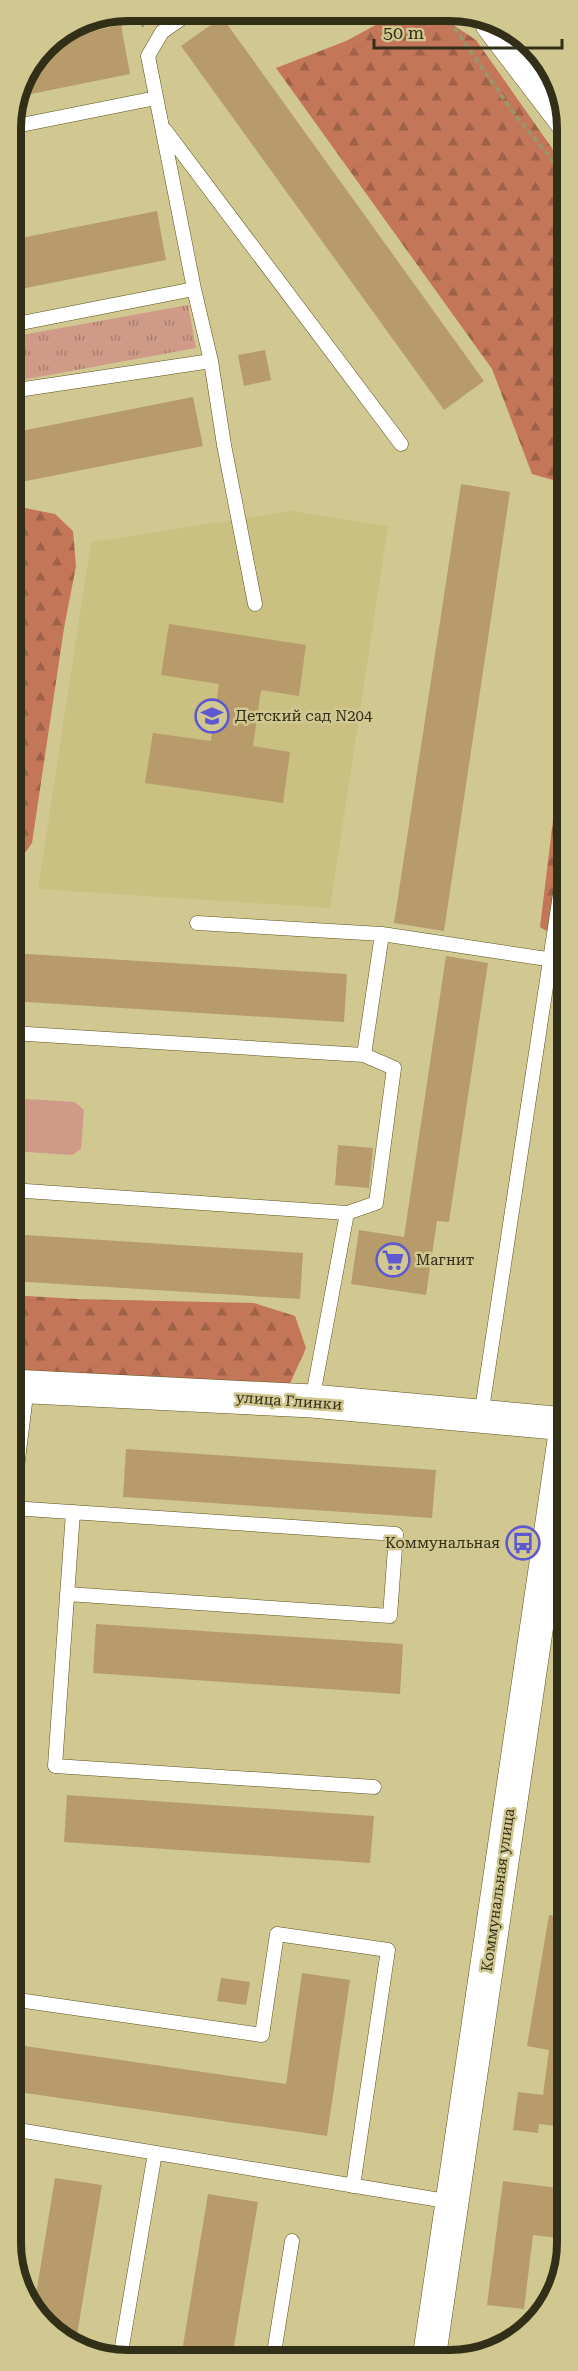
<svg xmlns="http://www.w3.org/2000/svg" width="578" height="2371" font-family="'Roboto Serif',serif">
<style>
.built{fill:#cac081}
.grass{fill:url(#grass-tufts)}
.forest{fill:url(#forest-firs)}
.pitch{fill:#cf9a87}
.building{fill:#b79b6b}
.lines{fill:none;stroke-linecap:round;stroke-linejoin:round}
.service-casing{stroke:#5a521c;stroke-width:15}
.tertiary-casing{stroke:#5a521c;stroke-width:34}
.secondary-casing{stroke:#5a521c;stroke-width:34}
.path{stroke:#9c9569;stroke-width:4;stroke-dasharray:6 3;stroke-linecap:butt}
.service{stroke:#fff;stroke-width:14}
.tertiary{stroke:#fff;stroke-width:33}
.secondary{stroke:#fff;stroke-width:33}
.labels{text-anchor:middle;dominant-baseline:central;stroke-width:5;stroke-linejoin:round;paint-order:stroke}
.poi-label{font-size:15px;fill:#322f19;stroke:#d1c891;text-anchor:start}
.street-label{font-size:15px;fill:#322f19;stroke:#d1c891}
.rim{fill:none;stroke:#322f19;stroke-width:8}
</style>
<defs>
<pattern id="grass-tufts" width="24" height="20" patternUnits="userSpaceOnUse" patternTransform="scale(1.5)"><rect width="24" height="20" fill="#cf9a87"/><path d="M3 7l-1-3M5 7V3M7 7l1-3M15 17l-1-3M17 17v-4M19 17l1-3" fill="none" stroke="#a97e6e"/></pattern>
<pattern id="forest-firs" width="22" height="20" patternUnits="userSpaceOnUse" patternTransform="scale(1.5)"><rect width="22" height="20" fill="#c47659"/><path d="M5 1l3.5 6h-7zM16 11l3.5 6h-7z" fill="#a06149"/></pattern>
</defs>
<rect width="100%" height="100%" fill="#d1c891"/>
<!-- built -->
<path class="built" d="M291,511l97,15 -58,382 -292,-19 53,-347z"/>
<!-- grass -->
<path class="grass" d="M188,305l8,43 -185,34v-45z"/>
<!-- forest -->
<path class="forest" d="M414,12l21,1 41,27 90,128 1,316 -35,-10 -40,-105 -216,-301 70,-27 39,-21z
M25,508l30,6 18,17 3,35 -12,62 -32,215 -14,20 -7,2v-330l10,-25z
M567,706v234h-6l-21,-13z
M11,1295l65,4 178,4 41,13 11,32 -18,40 -277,-18z"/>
<!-- pitch -->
<path class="pitch" d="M11,1098l64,4 9,8 -3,39 -9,6 -61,-4z"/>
<!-- building -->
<path class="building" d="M222,17l262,364 -40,29 -263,-364z
M121,25l9,49 -114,23 4,-14 25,-38 10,-6z
M157,211l9,49 -155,31v-51z
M265,350l6,30 -27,6 -6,-31z
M193,397l10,49 -192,38v-51z
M461,484l49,8 -66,439 -50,-8z
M169,624l137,21 -7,51 -38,-6 -8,56 37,6 -7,51 -138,-20 8,-50 58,8 8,-57 -58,-9z
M11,953l336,21 -3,48 -333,-21z
M446,956l42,7 -39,259 -12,-1 -11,74 -75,-11 8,-54 45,7z
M338,1145l35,3 -4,40 -34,-3z
M11,1234l292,19 -3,46 -289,-18z
M126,1449l310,21 -4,48 -309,-21z
M96,1624l307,20 -3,50 -307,-21z
M67,1795l307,21 -4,47 -306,-21z
M549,1915l18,3v209l-28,-3 -1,9 -25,-3 5,-38 25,3 6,-45 -22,-4z
M302,1973l48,7 -23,156 -316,-45v-47l275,40z
M221,1978l29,4 -4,23 -29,-4z
M55,2178l47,7 -26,156 -36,-20 -6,-14z
M503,2181l64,8v50l-34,-4 -9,74 -37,-4z
M208,2194l50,8 -19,113 -7,44 -51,-1z"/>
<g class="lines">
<defs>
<path id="service" d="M192,11l-30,21 -14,24 46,233 17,72 13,84 31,159
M11,127l145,-29
M165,130l236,314
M11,325l183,-36
M11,391l200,-30
M197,923l185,11 185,28
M11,1033l353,22
M11,1190l336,23
M312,1401l35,-188 29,-10 18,-135 -30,-13 18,-121
M481,1416l86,-568
M12,1508l384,26 -6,82 -323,-22
M73,1512l-18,254 319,21
M11,1516l16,-129
M11,1999l251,36 15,-101 111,16 -35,236
M12,2129l440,73
M120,2358l35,-205
M273,2359l19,-118"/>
<path id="tertiary" d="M11,1386l301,15 254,23
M429,2359l138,-939"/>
<path id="secondary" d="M492,24l74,97"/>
</defs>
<!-- service casing -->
<use href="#service" class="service-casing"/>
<!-- tertiary casing -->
<use href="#tertiary" class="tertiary-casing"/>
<!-- secondary casing -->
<use href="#secondary" class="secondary-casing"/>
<!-- path -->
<path class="path" d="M444,13l71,102 51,61
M82,21c26,-6 38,-12 62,5"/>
<!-- service -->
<use href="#service" class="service"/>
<!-- tertiary -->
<use href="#tertiary" class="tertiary"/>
<!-- secondary -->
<use href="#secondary" class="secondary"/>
</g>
<!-- icons -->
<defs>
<symbol id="school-ring" viewBox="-11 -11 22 22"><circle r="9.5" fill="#d1c891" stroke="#5e58d1" stroke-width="1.5"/><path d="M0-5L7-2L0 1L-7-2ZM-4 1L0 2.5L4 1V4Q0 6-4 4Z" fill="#5e58d1"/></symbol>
<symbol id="supermarket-ring" viewBox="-11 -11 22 22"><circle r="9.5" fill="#d1c891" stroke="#5e58d1" stroke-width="1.5"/><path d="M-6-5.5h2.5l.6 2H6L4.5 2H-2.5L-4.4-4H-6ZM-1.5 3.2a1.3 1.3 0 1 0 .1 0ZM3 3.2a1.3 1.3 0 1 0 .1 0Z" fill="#5e58d1"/></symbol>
<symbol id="bus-ring" viewBox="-11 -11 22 22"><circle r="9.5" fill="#d1c891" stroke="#5e58d1" stroke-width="1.5"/><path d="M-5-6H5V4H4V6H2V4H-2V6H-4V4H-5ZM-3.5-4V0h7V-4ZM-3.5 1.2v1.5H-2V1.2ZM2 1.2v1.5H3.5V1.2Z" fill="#5e58d1"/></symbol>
</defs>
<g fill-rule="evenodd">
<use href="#school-ring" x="193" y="697" width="38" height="38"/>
<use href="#supermarket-ring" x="374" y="1241" width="38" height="38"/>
<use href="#bus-ring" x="504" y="1524" width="38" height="38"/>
</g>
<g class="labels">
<!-- poi labels -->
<g class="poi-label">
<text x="235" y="716">Детский сад N204</text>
<text x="416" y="1260">Магнит</text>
<text x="500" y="1543" text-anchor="end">Коммунальная</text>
</g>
<!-- street labels -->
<g class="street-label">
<text transform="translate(289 1401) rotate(4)">улица Глинки</text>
<text transform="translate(498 1890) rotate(-82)">Коммунальная улица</text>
</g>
</g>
<!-- crop -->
<path d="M0 0H578V2371H0ZM128 21H450A107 107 0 0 1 557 128V2243A107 107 0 0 1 450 2350H128A107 107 0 0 1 21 2243V128A107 107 0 0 1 128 21Z" fill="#d1c891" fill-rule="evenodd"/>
<path class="rim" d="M128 21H450A107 107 0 0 1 557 128V2243A107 107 0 0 1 450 2350H128A107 107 0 0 1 21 2243V128A107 107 0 0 1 128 21Z"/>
<!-- scale -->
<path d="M374 39v9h188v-9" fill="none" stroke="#322f19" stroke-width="3"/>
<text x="383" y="39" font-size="18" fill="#322f19" stroke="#d1c891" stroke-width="4.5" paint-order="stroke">50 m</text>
</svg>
